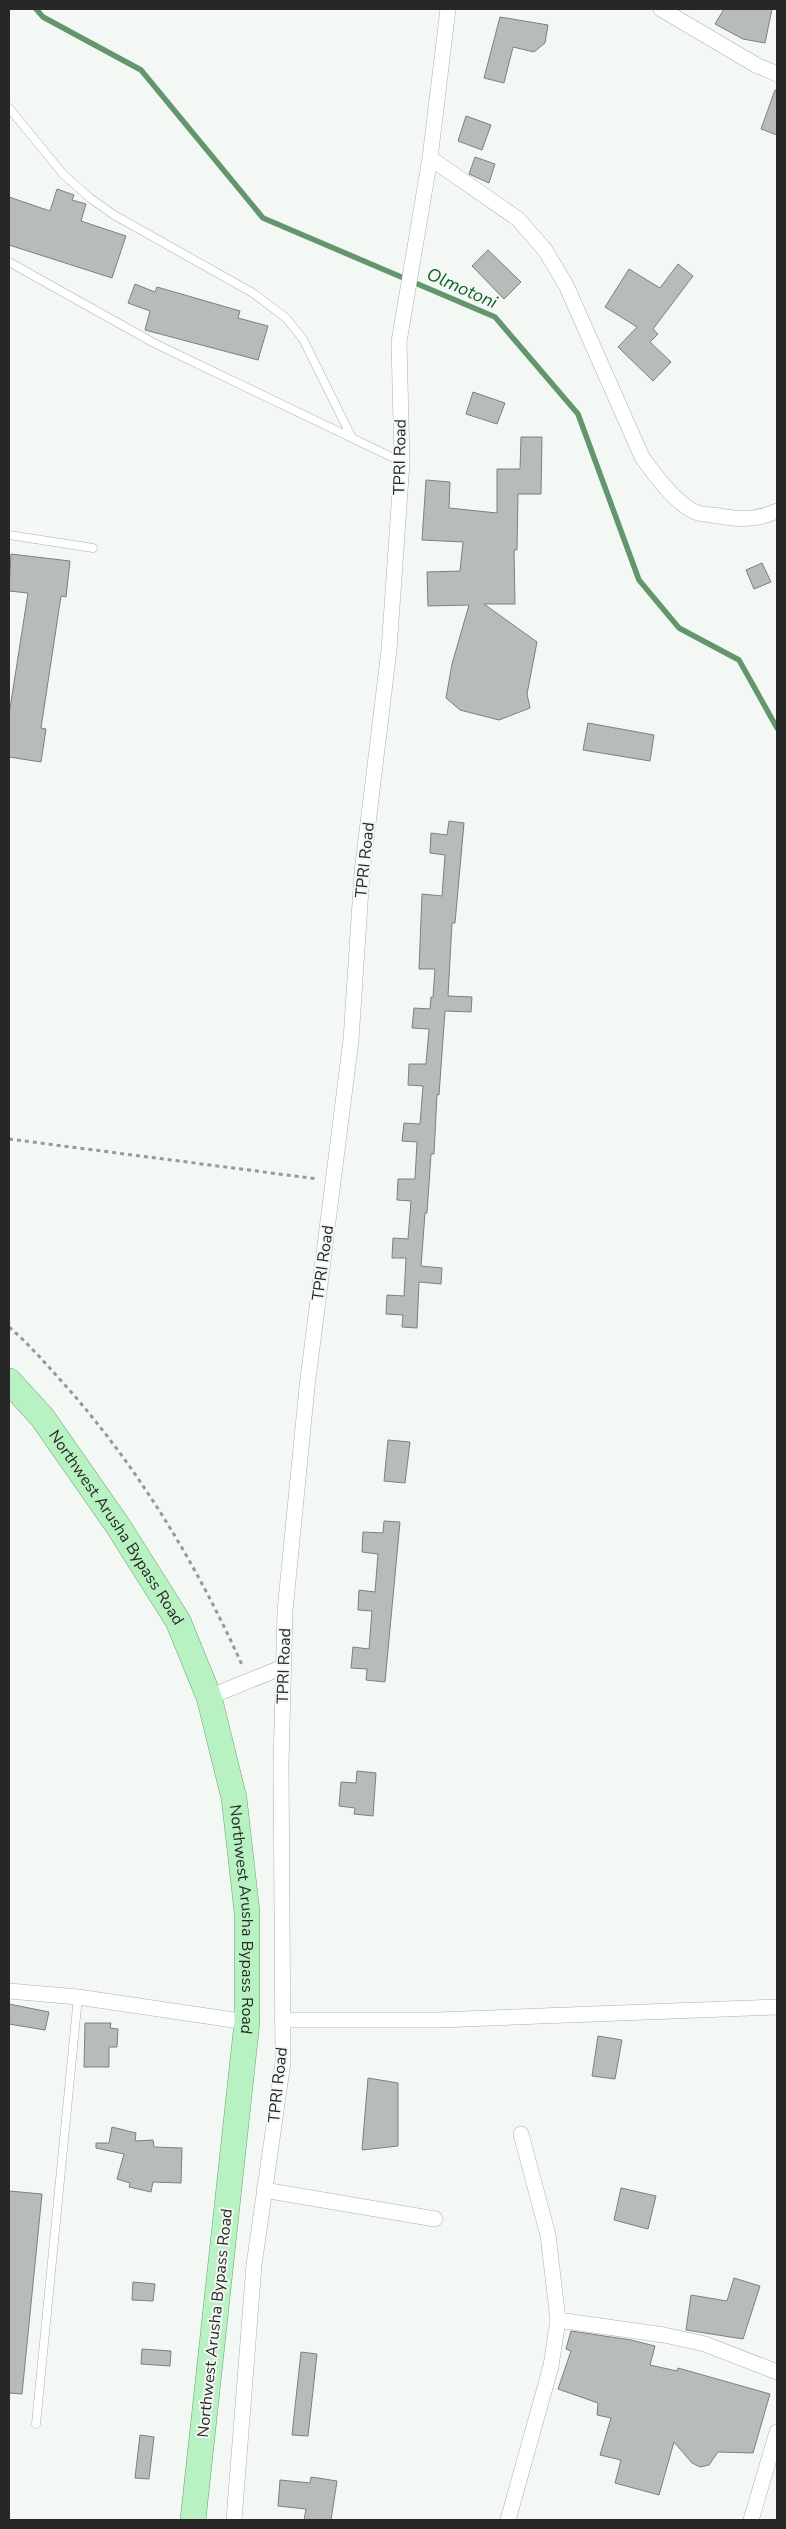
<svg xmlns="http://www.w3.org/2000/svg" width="786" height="2529" font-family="'Nunito Sans',sans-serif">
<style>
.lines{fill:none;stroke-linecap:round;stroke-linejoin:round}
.stream{stroke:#64966d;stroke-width:5.5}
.building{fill:#b8bcb8;stroke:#7d807d}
.service-casing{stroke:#acb0ac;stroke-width:9}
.minor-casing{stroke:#acb0ac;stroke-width:16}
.primary-casing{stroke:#66a471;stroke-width:26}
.path{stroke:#969996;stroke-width:3;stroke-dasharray:4 4;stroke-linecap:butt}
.service{stroke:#fff;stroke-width:8}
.minor{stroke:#fff;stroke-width:15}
.primary{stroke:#b8f1c2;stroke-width:25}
.labels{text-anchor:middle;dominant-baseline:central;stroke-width:4;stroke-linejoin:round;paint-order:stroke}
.street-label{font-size:16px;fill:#262726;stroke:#f4f8f4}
.water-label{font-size:18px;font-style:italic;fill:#16622c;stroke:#f4f8f4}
</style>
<rect width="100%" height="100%" fill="#f4f8f4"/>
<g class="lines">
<!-- stream -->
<path class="stream" d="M36,9l7,8 98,53 122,148 232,99 83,97 61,166 40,48 60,32 38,68"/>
</g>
<!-- building -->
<path class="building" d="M724,9h48l-7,34 -22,-4 -28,-15z
M500,17l48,8 -3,18 -11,9 -21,-5 -9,36 -20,-5z
M775,90h2v45l-16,-6z
M466,116l25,9 -9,25 -24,-9z
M475,157l20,7 -6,19 -20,-9z
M57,189l17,6 -2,5 14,4 -5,17 45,15 -14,42 -103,-33v-48l41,14z
M488,250l33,32 -17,17 -32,-33z
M678,264l15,12 -40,53 5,5 -8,8 21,20 -18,19 -35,-34 19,-20 -32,-20 24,-38 31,19z
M135,284l20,8 2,-5 83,24 -2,7 30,8 -10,34 -113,-30 5,-19 -22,-8z
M473,392l32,11 -8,21 -31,-10z
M521,437h21l-1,57h-23l-1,56h-3l1,54h-31l53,38 -10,52 3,14 -31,12 -39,-10 -14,-12 6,-34 17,-59 -41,1 -1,-34 33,-1 3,-29 -41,-2 4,-60 24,2 -1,26 48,5v-44h23z
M11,554l59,7 -4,36 -5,-1 -20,132 5,1 -5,33 -32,-5v-42l19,-122 -19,-2z
M762,563l9,19 -17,7 -8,-19z
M588,723l66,12 -4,26 -67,-11z
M449,821l15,2 -9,100h-3l-4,73 24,1 -1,15 -26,-1 -6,84 -2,-1 -3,60h-3l-4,59h-2l-4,53 21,2 -1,16 -22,-2 -2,46 -15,-1 1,-12 -17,-1 1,-19 17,1 2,-38h-14l1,-20 15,1 3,-38 -14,-1 1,-21h17l2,-37 -15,-1 2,-18 16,1 3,-38 -15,-1 1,-21h17l3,-35 -17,-1 2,-20 16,1 1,-12h2l2,-28h-16l3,-75 20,2 3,-41 -15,-2 1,-20 16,2z
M388,1440l22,2 -5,41 -21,-2z
M384,1521l16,1 -15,160 -19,-2 1,-11 -16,-1 2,-21 16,2 3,-38 -14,-1 1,-20 16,2 3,-38 -16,-2 1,-20 20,1z
M357,1771l19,2 -3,43 -19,-2 1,-6 -16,-2 2,-24 15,1z
M9,2004l40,8 -4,18 -36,-6z
M85,2023h26l-1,5 8,1 -1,18h-8v20h-25z
M598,2036l24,4 -7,39 -23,-3z
M368,2078l30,5v63l-36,4z
M112,2127l24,6 -1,8 18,-1 1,7 28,1 -1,35 -28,-1 -2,10 -22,-5 1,-4 -13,-4 7,-25 -28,-6v-5h13z
M621,2188l35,8 -8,33 -34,-9z
M9,2191l33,3 -20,200 -13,-1z
M734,2278l26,8 -17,53 -57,-9 5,-35 36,6z
M133,2282l22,2 -2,17 -21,-1z
M571,2331l60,9 24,6 -5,19 27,6 1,-3 92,26 -17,59 -35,-1 -9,13 -9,2 -8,-4 -18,-21 -15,53 -44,-12 6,-23 -21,-5 11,-37 -14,-3 1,-12 -40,-14 13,-38 -5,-2z
M142,2349l29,2 -1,15 -29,-2z
M301,2352l16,2 -9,82 -16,-1z
M140,2435l14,2 -5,42 -14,-1z
M311,2477l26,4 -6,39h-27l2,-11 -28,-3 2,-26 30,3z"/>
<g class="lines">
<defs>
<path id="service" d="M9,108l54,66 27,24 24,17 139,78 33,25 17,21 48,97
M9,262l145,81 248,119
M9,535l84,13
M36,2424l42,-427"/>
<path id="minor" d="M661,9l95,56 21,9
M430,158l88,61 27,31 21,35 76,172c12,17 35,49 56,56 9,2 18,2 27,4 19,3 34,2 52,-6
M209,1697l74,-30
M9,1991l69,6 169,25
M282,2020h156l339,-13
M264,2190l171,29
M558,2320l106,15 41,9 72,28
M234,2520l20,-255 29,-203 -2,-298 4,-153 22,-224 44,-347 11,-167 27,-223 13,-188 -3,-120 31,-184 18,-149
M508,2520l43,-154 7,-46 -10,-85 -27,-101
M751,2520l26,-88"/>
<g id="primary">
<path id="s1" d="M9,1381l33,36 76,109 60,95 31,76 25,101 13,114v110l-54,498"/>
</g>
</defs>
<!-- service casing -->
<use href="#service" class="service-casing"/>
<!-- minor casing -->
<use href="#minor" class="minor-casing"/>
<!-- primary casing -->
<use href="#primary" class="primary-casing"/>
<!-- path -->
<path class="path" d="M9,1139l309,40
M9,1327c20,17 37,37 55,57 75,84 133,181 179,283"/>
<!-- service -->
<use href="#service" class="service"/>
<!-- minor -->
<use href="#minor" class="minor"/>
<!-- primary -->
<use href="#primary" class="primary"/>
</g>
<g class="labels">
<!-- street labels -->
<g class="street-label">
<text transform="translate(400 457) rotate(-89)">TPRI Road</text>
<text transform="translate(365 860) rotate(-84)">TPRI Road</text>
<text transform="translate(323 1263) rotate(-82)">TPRI Road</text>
<text stroke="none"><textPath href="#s1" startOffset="182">Northwest Arusha Bypass Road</textPath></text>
<text transform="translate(284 1666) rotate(-88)">TPRI Road</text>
<text stroke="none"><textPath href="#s1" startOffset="602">Northwest Arusha Bypass Road</textPath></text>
<text transform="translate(278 2085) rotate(-84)">TPRI Road</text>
<text transform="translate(215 2323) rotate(-84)">Northwest Arusha Bypass Road</text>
</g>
<!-- water labels -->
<g class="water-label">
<text transform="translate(462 288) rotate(24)">Olmotoni</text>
</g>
</g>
<!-- border -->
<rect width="786" height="2529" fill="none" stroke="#262726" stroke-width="20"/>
</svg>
